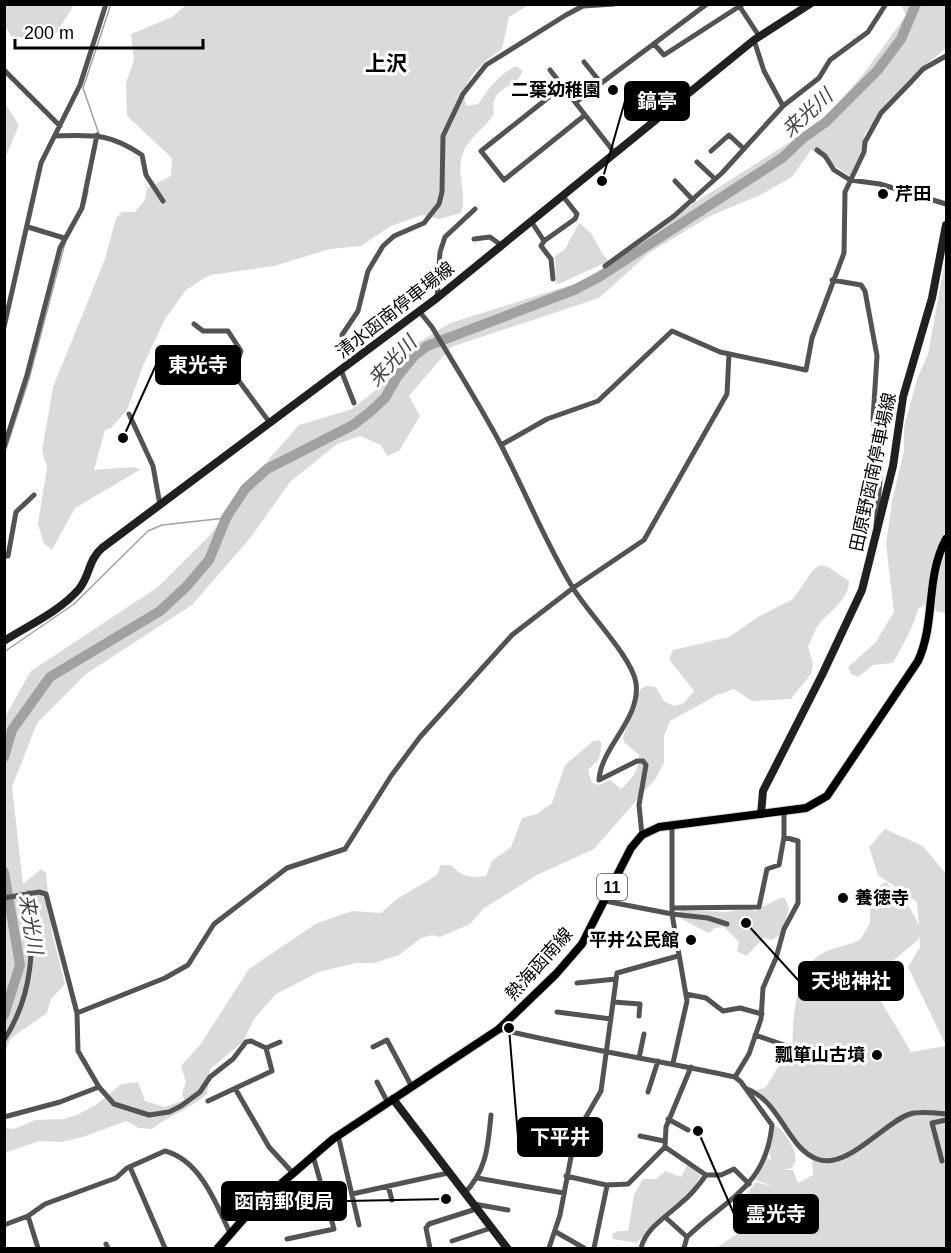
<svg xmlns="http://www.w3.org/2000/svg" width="951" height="1253" font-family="Helvetica,'Noto Sans JP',sans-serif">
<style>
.green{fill:#dadada}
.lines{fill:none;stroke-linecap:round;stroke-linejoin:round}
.stream{stroke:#a1a1a1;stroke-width:1.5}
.river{stroke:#a1a1a1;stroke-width:10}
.primary-casing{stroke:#dbdbdb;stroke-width:10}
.street{stroke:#535353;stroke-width:5}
.secondary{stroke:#202020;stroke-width:8}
.primary{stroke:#000;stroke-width:8}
.poi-dot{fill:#000;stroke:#fff;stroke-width:2}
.labels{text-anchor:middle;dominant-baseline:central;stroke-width:6;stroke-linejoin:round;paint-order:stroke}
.shield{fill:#fff;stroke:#4c4c4c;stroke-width:1.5}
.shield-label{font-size:16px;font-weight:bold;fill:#000}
.poi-label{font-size:18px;font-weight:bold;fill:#000;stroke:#fff;text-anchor:end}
.street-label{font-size:18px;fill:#000;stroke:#fff}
.water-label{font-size:20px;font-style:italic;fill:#424242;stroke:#fff}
.quarter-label{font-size:21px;font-weight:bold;fill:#000;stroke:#fff}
.leader{fill:none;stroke:#000;stroke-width:2}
.callout-dot{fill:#000;stroke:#fff;stroke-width:2}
.callout{fill:#000;stroke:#000;stroke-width:2}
.callout-label{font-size:20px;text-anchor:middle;font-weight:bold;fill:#fff}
</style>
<rect width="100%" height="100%" fill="#fff"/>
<!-- green -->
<path class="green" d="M448,4l2,4 -1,-3h80l-20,12 -7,32c-17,12 -47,34 -35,57l11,-2c12,-17 19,-28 38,-38l7,5c-8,20 -34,14 -29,43 -10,16 -31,27 -33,47 -3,17 6,36 0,52l-21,6 -18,-4 -31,11 -30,20 -31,3 -56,17 -63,9 -8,4 -17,11 -21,29 -22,47 -16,44 -16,18 -6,2 -11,40 37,-3 10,2 -66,39 -23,42 -8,-6 -6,-20 9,-57 -5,-16 11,-64 52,-128 11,-41 6,-6h13l10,-12 2,-12 24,-12 1,-18 -45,-42 -1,-33 8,-23 -3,-26 41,-17 14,-12z
M4,5l1,-1 69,1 -23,36 -40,-5 -6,-10z
M901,5h45v43l-30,25 -51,60 -4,19 -11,24 -39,-26 -19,27 -32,18 -50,21 -61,37 -50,45 -148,49 -42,49 11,20 -21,35 -12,5 -6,-11 -21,-9 -23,8 -47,38 -39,55 -59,68 -106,69 -49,49 -25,64 11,97 18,-15 5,4 6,60 13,51 -14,15 -4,14 -36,25 -6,13v-334l26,-46 127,-84 51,-51 60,-77 30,-34 53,-16 25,-20 31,-40 42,-26 137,-43 82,-61 154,-98 42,-49 41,-57z
M5,103l14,22 -14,33z
M579,223c19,12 15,23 30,38l-50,23 -3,-2 -1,-26 10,-7z
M946,255v358l-9,-1 -3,-5 -4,-22 -5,20 -7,4c-5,19 -15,36 -25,54l-20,2 -15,12 -7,-3 -3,-7 27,-24 19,-31 -8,-68 6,-43 12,-50v-24l13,-48 11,-25z
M820,565l8,2 21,14c1,17 -21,32 -30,43 -5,6 -7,16 -11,22l5,18 -2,10 -20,25 -39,2 -18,-12 -17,6 -47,26 -6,15v27l-8,15 -62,71 -57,26 -54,34 -13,15 -30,13 -8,-2 -11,3 -22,17 -25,8h-18l-37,9 -43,22 -22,25 -11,23 -33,27 -3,25c-17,15 -37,21 -55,35l-13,-1 -13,-7 -43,16 -21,5 -23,-1 -34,12v-25l8,1 23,-9 28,-1 13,-4 19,-10 25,-21 17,-2 7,19 20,6 19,-7 -2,-7 4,-11 -5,-16 19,-21 49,-76 68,-46 35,-12 29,2 16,-14 40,-24 4,-10h10c11,12 19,13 35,11l6,-15 19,-14 11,-29 15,-4 15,-11 13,-38 28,-24 6,-1 3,4 -3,15 -11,11 4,13 7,2 11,-5 11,9c11,-10 18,-18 18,-34l-15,-13 -1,-5 17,-47 5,-4 11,1 8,14 10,5 10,-3 10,-12 -25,-32 4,-9 56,-13 29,-20 35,-18 20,-29z
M885,829l38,17 23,28v172l-38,-79 12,-20 -1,-13 -1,6 -41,34 15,19 -1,3 -8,2 -8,-7 36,61 35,-6v202h-230l27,-18 3,-35 10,-13 18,5 -18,-7 9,-24 6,5 -2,-14 5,-21 6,2c8,11 22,27 12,40l-9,2h10l5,13 15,-8 -1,-18 -17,-16 -38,-51 9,-3 16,-27 11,-6c-2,-25 2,-81 24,-97 11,-9 30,-11 43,-17l10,-17v-30l16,-11 24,26 9,17 -2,-23 -39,-27 -9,-28z
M780,898h5l4,10 -7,25 -10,7 -8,-2 -18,18 -9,-5 2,-9 -15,-15 -9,1 -6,5c-11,-6 -20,-9 -30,-16l2,-7 45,2 22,-4 7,3z
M687,1165l14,7v3l-6,10 -18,19 -20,16 -20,23 -24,-4 -1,-5 6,-3h10l6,-36 9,-16h13l9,-8 16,6z"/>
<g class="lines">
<!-- stream -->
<path class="stream" d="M99,134l-16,-46 28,-84
M85,204l3,-13
M4,455l25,-76 36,-136
M4,652l70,-48 74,-73 14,-6 64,-7"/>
<!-- river -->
<path class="river" d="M4,757l8,-27 38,-53 110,-66 26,-24 23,-27 17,-42 19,-29 22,-20 86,-44 17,-13 15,-14 12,-21 17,-21 13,-10 147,-56 25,-13 183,-119 20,-19 24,-17 51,-51 24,-32 15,-35
M4,872l16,93 -16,50"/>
<defs>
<path id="primary" d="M218,1248l36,-41 79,-68 166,-110 57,-55 26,-30 49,-96 11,-13 17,-8 147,-19 21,-12 91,-135c18,-39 7,-83 28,-122"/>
</defs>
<!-- primary casing -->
<use href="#primary" class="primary-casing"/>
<!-- street -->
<path class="street" d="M740,7l19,29
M754,40l10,31 19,35
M654,44l10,11 79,-51
M584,62l17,21
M4,70l56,56
M550,70l64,82
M563,86l-82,65 23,29 81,-65
M576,102l131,-98
M55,136c39,-1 54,-3 87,19l4,20 17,26
M817,150l8,6 9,14 16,10 30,4 66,20
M711,151l18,-16 15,14
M697,162l18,17
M675,181l18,19
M531,221l13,20 31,-22 2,-5 -15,-19
M28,227l36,11
M474,239l16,-2 11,8
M544,241l-3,5 10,13 2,20
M605,266l69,-50 48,-43 61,-67 36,-28 11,-18 38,-28 18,-28
M832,280l29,5 4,6 12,65 -4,63 5,25 -2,9 4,27 -4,46
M437,298l3,-46 5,-15 30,-28
M419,311l13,16c23,39 48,78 69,118 25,48 44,97 72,143 15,25 59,69 63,95 5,36 -35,64 -37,97l38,-19h6l3,4 -7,40 3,30
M194,324l9,7h25l13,20 -6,19 1,7 34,46
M4,327l37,-164 39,-78 26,-81
M354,361l-11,-17 -1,-9 16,-24 10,-40 15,-25 11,-10 30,-13 15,-19 3,-12 1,-56 20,-42 23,-29 80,-50 17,-9 31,-2
M341,370l13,33
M129,414l24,52 7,39
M501,445l46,-26 51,-18 74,-70 48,21 86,18 6,-32 32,-85 1,-61 19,-40 1,-10 16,-29 29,-30 13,-14 23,-13
M4,447l23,-72 33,-127 22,-40 15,-73
M4,556h4l8,-44 18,-17
M672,825v89l36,4 19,6
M4,898l35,-6 7,2 31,119 1,38 21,36 15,17 35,11 20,-3 12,-6 19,-14 10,-15 23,-18 13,-17 5,-1 15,7 14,-6
M605,901l67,13 15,87 -14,62
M672,908l87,-1 8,-38 12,-4 5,-28v-26
M577,983l39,-4
M686,994l20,4 17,13 17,-3 22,6
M613,1002l27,2 -1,12
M557,1012l54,7
M77,1013l88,-35 23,-13 26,-41 73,-56 58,-19 46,-73 29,-39 92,-102 61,-47 71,-48 83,-146 2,-40
M499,1029c78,19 157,31 236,48l6,5 31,43c-6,62 -46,74 -85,112l-3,11
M755,1035l29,10
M4,1040c30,-46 30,-94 25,-147
M373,1047l14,-7 25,47
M639,1058l5,-24
M735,1077l14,-23 12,-35 2,-31 13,-30 8,-29 14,-26v-62l-14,-4
M377,1082l11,21
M747,1089c34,13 40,59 70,70 30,12 67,-37 93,-45 11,-3 25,-1 36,0
M236,1090l33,57 23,25
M648,1092l10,-31
M208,1101l64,-30 -6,-23
M4,1117l56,-15 39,-15
M668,1119l20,11
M338,1135l21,90
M640,1136l24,5
M665,1147l41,28h15l13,-6 15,15
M942,1161l-10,-38 14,-3
M130,1167l35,81
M566,1176l40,9 22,-1 37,-37 1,-20 25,-60
M477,1178l87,15
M388,1186l4,14
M352,1194l96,-21
M464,1194c23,-24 24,-48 27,-79
M474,1204l34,6
M296,1206l29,-8
M28,1216l10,32
M665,1217l22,20
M4,1225l24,-9 17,-12 71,-26 11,-10 38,-17c35,9 51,52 65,82
M556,1232l28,16
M287,1239l47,-10 -21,-73
M452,1241l39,-13
M106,1244l2,4
M430,1248l-4,-20 3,-4 47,-15
M549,1248l11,-33 15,-79 26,-45 16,-118 61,-17
M594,1248l13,-62
M641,1248c5,-20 25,-31 40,-45 10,-8 18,-18 25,-28"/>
<!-- secondary -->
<path class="secondary" d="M4,641c25,-16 56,-30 75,-52 11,-13 9,-29 23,-41l335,-250 317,-258 56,-36
M761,814l2,-23 59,-116 40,-85 31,-124 10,-69 29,-99 14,-73
M393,1099l114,149"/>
<!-- primary -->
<use href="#primary" class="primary"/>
</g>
<!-- markers -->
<g class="poi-dot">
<circle cx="613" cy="90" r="6"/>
<circle cx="883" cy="194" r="6"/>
<circle cx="843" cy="898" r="6"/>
<circle cx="691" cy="940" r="6"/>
<circle cx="877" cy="1055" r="6"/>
</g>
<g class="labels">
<!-- shield labels -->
<rect class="shield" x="597" y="874" width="30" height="26" rx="4.5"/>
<g class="shield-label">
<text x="612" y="887">11</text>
</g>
<!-- poi labels -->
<g class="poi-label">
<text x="601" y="90">二葉幼稚園</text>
<text x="895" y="194" text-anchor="start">芹田</text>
<text x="855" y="898" text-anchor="start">養徳寺</text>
<text x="679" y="940">平井公民館</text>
<text x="865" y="1055">瓢箪山古墳</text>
</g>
<!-- street labels -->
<g class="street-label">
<text transform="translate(395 310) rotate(-38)">清水函南停車場線</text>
<text transform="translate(873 472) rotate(-78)">田原野函南停車場線</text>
<text transform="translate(539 964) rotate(-48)">熱海函南線</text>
</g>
<!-- water labels -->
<g class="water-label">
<text transform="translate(807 113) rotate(-42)">来光川</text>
<text transform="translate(392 361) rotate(-47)">来光川</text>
<text transform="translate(31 924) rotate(81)">来光川</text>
</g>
<!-- quarter labels -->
<g class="quarter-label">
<text x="386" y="63">上沢</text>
</g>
</g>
<!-- callouts -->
<path class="leader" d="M602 181L625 101M123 438L156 365M746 923L799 981M509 1028L518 1137M446 1199L346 1201M698 1131L734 1214"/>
<g class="callout-dot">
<circle cx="602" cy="181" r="6"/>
<circle cx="123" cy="438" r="6"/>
<circle cx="746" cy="923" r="6"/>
<circle cx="509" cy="1028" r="6"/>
<circle cx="446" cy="1199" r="6"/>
<circle cx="698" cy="1131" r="6"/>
</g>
<g class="callout">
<rect x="625" y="82" width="64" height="38" rx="6"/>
<rect x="156" y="346" width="84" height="38" rx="6"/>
<rect x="799" y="962" width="104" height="38" rx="6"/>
<rect x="518" y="1118" width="84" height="38" rx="6"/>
<rect x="222" y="1182" width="124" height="38" rx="6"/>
<rect x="734" y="1195" width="84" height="38" rx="6"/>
</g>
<g class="callout-label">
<text x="657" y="108">鎬亭</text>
<text x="198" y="372">東光寺</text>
<text x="851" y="988">天地神社</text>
<text x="560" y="1144">下平井</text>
<text x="284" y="1208">函南郵便局</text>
<text x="776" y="1221">霊光寺</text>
</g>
<!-- border -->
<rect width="951" height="1253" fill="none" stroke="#000000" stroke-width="12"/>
<!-- scale -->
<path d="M15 39v9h188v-9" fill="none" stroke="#000000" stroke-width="3"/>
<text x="24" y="39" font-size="18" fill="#000000" stroke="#ffffff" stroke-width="4.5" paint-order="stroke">200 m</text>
</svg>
